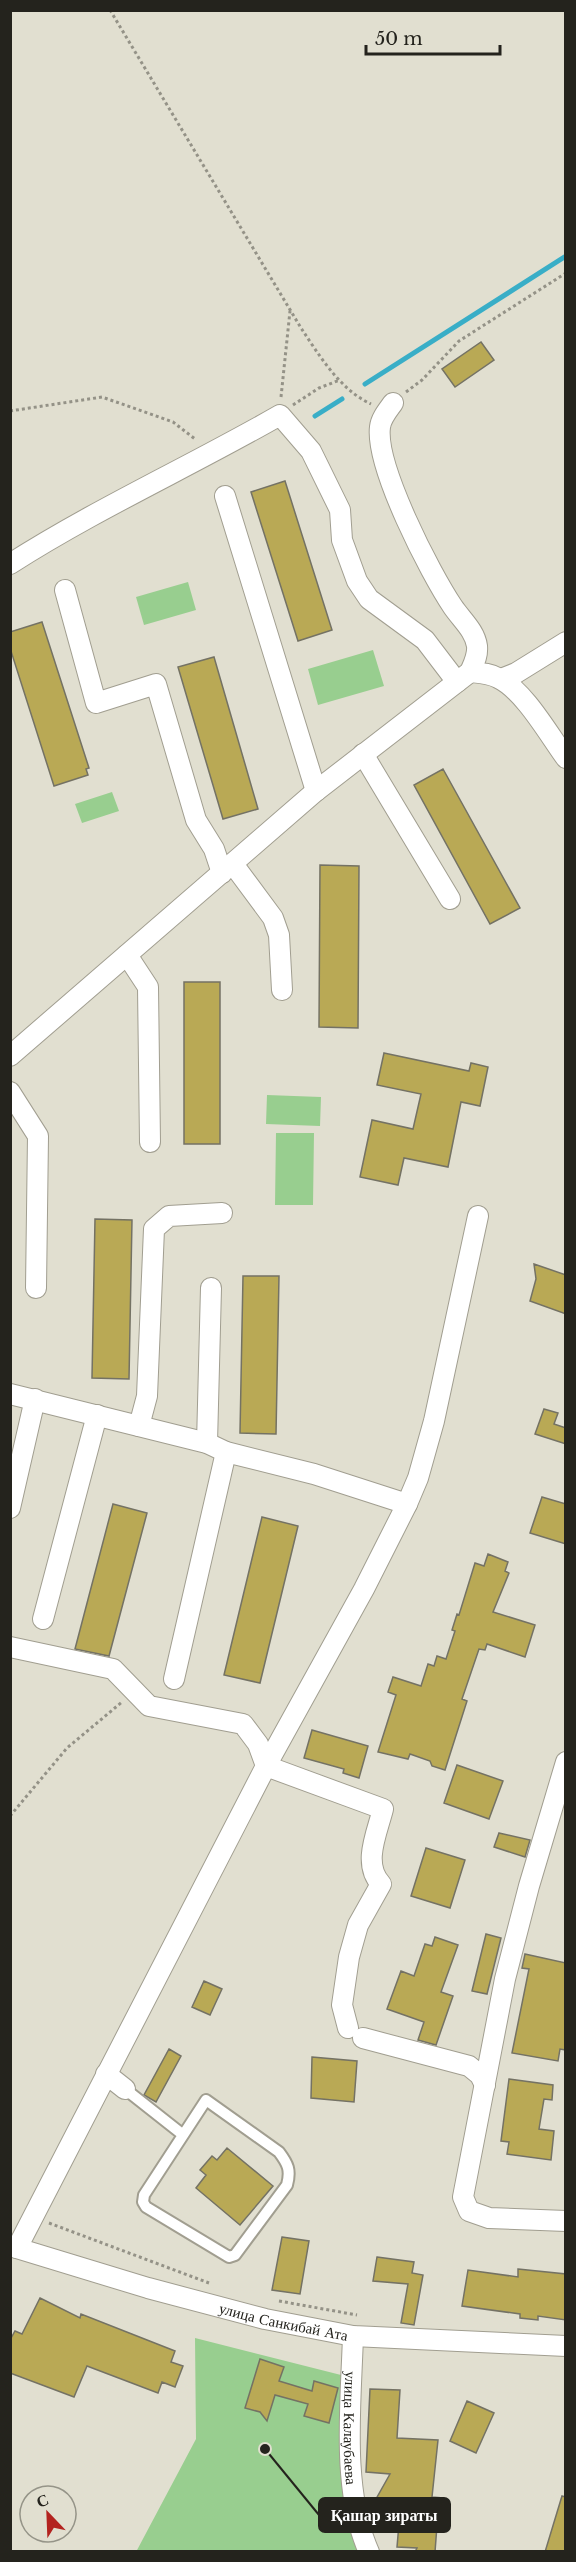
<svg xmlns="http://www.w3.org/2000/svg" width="576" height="2562" font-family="'Libre Baskerville',serif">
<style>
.green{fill:#98ce8f}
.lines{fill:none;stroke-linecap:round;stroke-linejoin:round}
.stream{stroke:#39aec7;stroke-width:5}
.building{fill:#b9a955;stroke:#747264;stroke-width:1.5}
.service-casing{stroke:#a19e90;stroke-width:14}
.minor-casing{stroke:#a19e90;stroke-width:22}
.path{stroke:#949287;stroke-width:3;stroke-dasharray:3 3;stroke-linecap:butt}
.service{stroke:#fff;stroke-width:10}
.minor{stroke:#fff;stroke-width:20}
.labels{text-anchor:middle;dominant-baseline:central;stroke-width:4.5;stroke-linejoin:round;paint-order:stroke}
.street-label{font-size:15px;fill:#24231d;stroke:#e1dfd0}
.leader{fill:none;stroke:#24231d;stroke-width:2}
.callout-dot{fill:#24231d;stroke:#e1dfd0;stroke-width:2}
.callout{fill:#24231d;stroke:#24231d;stroke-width:2}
.callout-label{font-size:16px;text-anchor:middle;font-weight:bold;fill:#fff}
</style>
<rect width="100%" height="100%" fill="#e1dfd0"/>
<!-- green -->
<path class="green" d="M188,582l8,28 -52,15 -8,-28z
M373,650l11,36 -66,19 -10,-36z
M112,792l7,19 -37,12 -7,-19z
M267,1095l54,2 -1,29 -54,-2z
M276,1133h38l-1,72h-38z
M195,2338l146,37 -1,84 7,47 14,45 -225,1 60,-113z"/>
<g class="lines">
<!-- stream -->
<path class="stream" d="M365,384l201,-128
M315,416l27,-17"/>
</g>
<!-- building -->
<path class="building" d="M481,342l13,18 -39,27 -13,-18z
M285,481l47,149 -34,11 -47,-149z
M42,622l47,146 -3,1 2,6 -34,11 -44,-138v-16z
M214,657l44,152 -35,10 -45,-152z
M443,769l77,139 -30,16 -76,-139z
M320,865l39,1 -1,162 -39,-1z
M184,982h36v162h-36z
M384,1053l85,18 2,-8 17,4 -8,39 -19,-4 -13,65 -44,-9 -6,27 -38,-8 12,-57 41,9 8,-35 -44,-9z
M95,1219l37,1 -3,159 -37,-1z
M534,1264l32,11v39l-36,-13 6,-22z
M243,1276h36l-3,158 -36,-1z
M544,1409l14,4 -4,11 12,4v16l-31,-10z
M542,1497l24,7v40l-36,-11z
M113,1504l34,9 -38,143 -34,-7z
M262,1517l36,9 -38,157 -36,-8z
M488,1554l20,8 -3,9 4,2 -16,39 42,13 -10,32 -38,-13 -2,6 -6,-1 -17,50 5,2 -22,69 -13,-4 -2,-5 -20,-7 -2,5 -30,-7 18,-57 -8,-3 5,-15 28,9 7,-22 6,2 3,-10 9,3 9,-28 -3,-1 5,-16 2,1 16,-52 9,3z
M312,1730l56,16 -9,32 -16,-5 1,-4 -40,-11z
M457,1765l46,16 -14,38 -45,-16z
M499,1833l31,7 -5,17 -31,-10z
M426,1848l39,12 -15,48 -39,-12z
M486,1934l15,4 -14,56 -15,-3z
M435,1937l23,8 -17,47 12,4 -17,49 -18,-5 6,-18 -37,-13 14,-38 13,5 11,-32 7,2z
M525,1954l41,9v87l-6,-1 -2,12 -46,-8 17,-84 -7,-1z
M204,1981l18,8 -12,26 -18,-8z
M169,2049l12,7 -25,46 -12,-7z
M312,2057l45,4 -3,41 -43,-4z
M509,2079l44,6 -1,15 -8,-1 -5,30 15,2 -3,29 -44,-6 2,-12 -8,-1z
M227,2148l46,38 -33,39 -44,-37 10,-13 -6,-5 12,-14 5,4z
M282,2237l27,4 -9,53 -28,-4z
M377,2257l37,5 -2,11 11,2 -9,50 -13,-2 7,-39 -35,-3z
M518,2269l48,5v46l-28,-4v4l-18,-2v-4l-58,-8 6,-36 50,7z
M40,2298l40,20 1,-4 94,37 -4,11 12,4 -8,21 -13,-5 -4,11 -71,-27 -13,31 -64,-24v-33l5,-9 7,3z
M260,2359l24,8 -5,14 33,10 2,-10 24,7 -9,35 -25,-7 4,-12 -33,-9 -8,26 -7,-9 -15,-4z
M370,2389l30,1 -3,48 41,2 -6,57 11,1 -2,14h-3l-3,40h-20l2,-4 -20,-1 3,-35 -24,-13 14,-25 -24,-2z
M467,2401l27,12 -18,40 -26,-12z
M562,2496l4,1v55h-21z"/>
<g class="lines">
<defs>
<path id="service" d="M125,2089l57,45
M206,2100l73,52c9,12 12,18 8,33l-52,70 -6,2 -83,-50 -3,-5 1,-7z"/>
<g id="minor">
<path d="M225,496l91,295"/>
<path d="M10,564c86,-55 181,-98 270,-149l31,36 29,59 2,30 15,41 12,18 56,41 32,42"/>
<path d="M65,590l31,113 60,-19 40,136 18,29 8,24"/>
<path d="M470,672c10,1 19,1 28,6 26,12 51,57 68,80"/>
<path d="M501,679l15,-6 50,-31"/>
<path d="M363,754l87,145"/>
<path d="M233,864l40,54 6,17 3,55"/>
<path d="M127,955l21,32 2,155"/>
<path d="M10,1056l306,-265 154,-119c4,-9 8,-16 7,-26 -2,-15 -15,-26 -24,-39 -23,-34 -78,-141 -73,-180 1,-9 8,-17 13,-24"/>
<path d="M10,1092l28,44 -2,152"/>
<path d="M10,1394l197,49 19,9 88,22 93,30"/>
<path d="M139,1426l8,-30 7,-167 15,-13 53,-3"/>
<path d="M207,1443l4,-155"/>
<path d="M10,1508l25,-109"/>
<path d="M43,1619l54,-204"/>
<path d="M10,1647l103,22 36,37 94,18 15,20 8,22 117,43c-6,24 -21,55 -2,75l-23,41 -9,32 -7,48 6,23"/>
<path d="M174,1679l52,-227"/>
<path d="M566,1762l-37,124 -24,93 -42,218 6,14 20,7 77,3"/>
<path d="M363,2038l106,28 11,9 5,10"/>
<path d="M106,2074l19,15"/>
<path id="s1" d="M10,2246l138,42 117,31 88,17 213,10"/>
<path d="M17,2248l249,-482 98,-177 43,-85 11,-26 16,-57 44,-205"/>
<path id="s2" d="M353,2336c-2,66 -12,154 16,216"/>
</g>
</defs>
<!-- service casing -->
<use href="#service" class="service-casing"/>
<!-- minor casing -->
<use href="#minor" class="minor-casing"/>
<!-- path -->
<path class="path" d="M110,10l191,318c18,27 39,62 70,76
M406,392l16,-12 37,-39 107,-68
M281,397l9,-86
M293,405l26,-17 21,-8
M10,411l92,-14 71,25 22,17
M10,1816l57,-68 55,-46
M49,2223l160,60
M279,2301l78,14"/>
<!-- service -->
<use href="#service" class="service"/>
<!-- minor -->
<use href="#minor" class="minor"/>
</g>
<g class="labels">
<!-- street labels -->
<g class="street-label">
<text stroke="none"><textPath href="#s1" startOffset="284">улица Санкибай Ата</textPath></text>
<text stroke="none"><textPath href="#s2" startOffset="92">улица Калаубаева</textPath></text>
</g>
</g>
<!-- callouts -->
<path class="leader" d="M265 2449L319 2515"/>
<circle class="callout-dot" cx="265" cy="2449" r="6"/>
<rect class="callout" x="319" y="2498" width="131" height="34" rx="6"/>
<g class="callout-label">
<text x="384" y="2521">Қашар зираты</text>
</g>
<!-- border -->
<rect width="576" height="2562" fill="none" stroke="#24231d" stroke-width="24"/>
<!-- north arrow -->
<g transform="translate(48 2514) rotate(337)"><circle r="28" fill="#e1dfd0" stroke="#959488" stroke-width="1.5"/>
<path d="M0-4.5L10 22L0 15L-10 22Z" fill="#b3231f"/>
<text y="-9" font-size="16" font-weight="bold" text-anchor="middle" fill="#24231d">С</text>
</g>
<!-- scale -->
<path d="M366 45v9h134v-9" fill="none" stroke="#24231d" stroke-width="3"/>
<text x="375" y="45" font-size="18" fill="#24231d" stroke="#e1dfd0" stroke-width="4.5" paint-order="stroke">50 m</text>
</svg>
